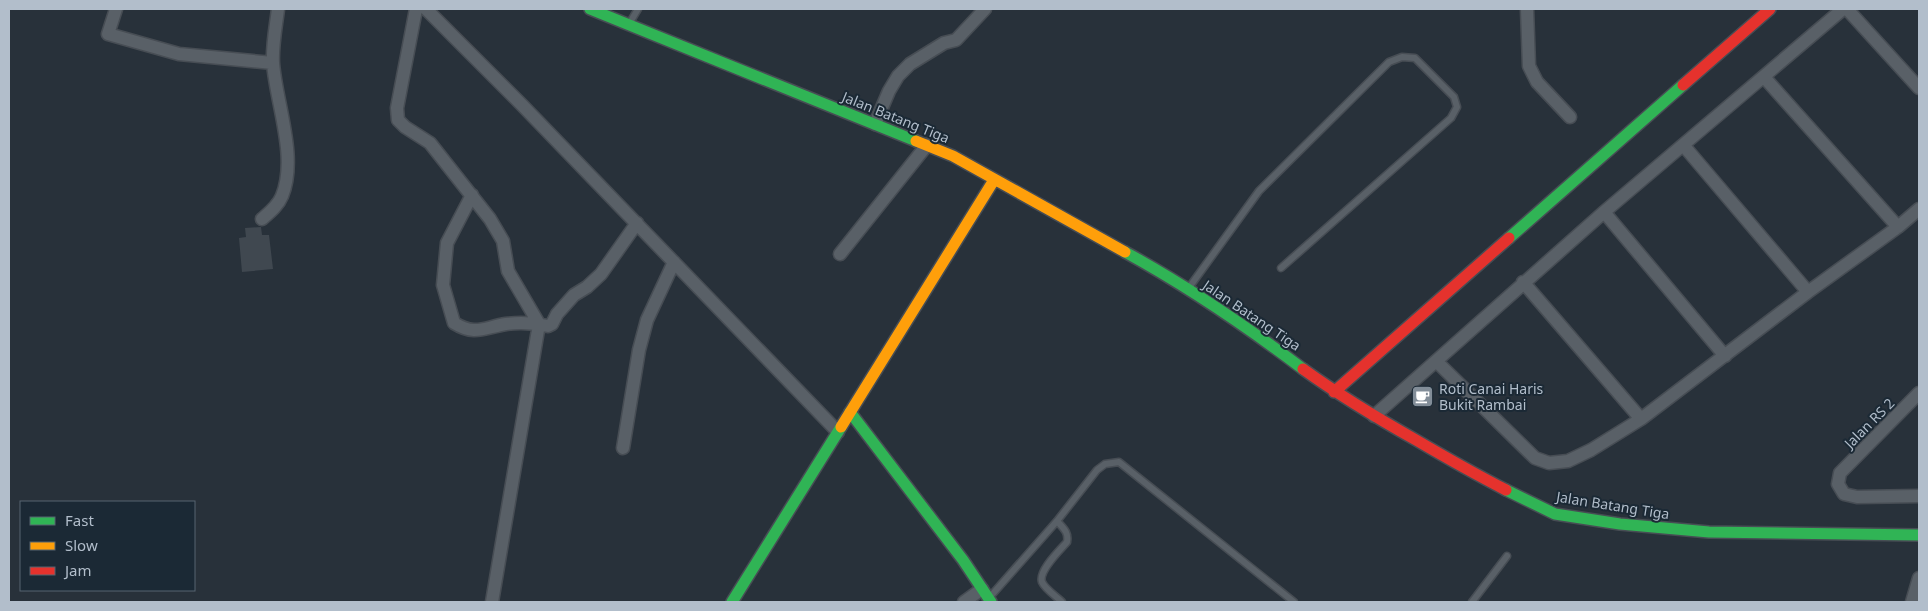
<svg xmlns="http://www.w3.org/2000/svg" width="1928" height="611" font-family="'Noto Sans',sans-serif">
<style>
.building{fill:#404850}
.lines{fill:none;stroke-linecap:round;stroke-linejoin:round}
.lane-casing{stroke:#474d54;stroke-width:9}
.street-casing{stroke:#474d54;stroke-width:15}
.fast-casing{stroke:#474d54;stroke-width:14}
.slow-casing{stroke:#474d54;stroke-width:14}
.jam-casing{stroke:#474d54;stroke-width:14}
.lane{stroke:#596067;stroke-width:6}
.street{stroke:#596067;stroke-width:12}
.fast{stroke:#30b455;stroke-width:11}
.slow{stroke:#ff9f0a;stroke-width:11}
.jam{stroke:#e5322d;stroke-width:11}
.labels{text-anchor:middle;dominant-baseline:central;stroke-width:4;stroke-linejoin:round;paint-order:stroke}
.street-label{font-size:14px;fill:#b2becb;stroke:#1b2935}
.poi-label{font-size:14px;fill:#b2becb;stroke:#1b2935;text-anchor:start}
</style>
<rect width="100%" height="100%" fill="#28313a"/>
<!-- building -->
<path class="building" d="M261,227l1,8h7l4,34 -31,3 -3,-34 7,-1 -1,-9z"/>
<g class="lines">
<defs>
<path id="lane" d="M629,24l9,-15
M1188,289l71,-98 130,-129 13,-5 13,1 39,39 3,10 -6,11 -170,150
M1057,521c6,7 12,11 10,21 -7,8 -29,29 -25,40 3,7 15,15 20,20
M989,598l68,-77 40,-51 8,-6 14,-2 175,140
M1472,602l35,-46"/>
<path id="street" d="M116,9l-8,25 71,20 94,9
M416,9l-19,99 1,12 7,7 25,16 60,76 13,22 5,30 31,53 -47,278
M426,9l96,96 316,327
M1527,9l2,57 8,16 33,35
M1847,9l72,79
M1764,77l134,150
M875,124l14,-33 9,-15 12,-12 34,-21 12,-3 29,-31
M1684,146l124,146
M472,195l-25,48 -4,42 11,38c21,13 29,5 52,1 15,-2 28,-1 42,2l4,-2 5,-10 17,-19 13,-8 14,-13 36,-51
M1604,212l121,144
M262,219c7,-6 16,-13 20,-23 16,-39 -6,-93 -9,-133 -1,-18 3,-37 5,-54
M840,254l87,-109
M1523,282l118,137
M1436,361l99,97 14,5 19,-2 23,-11 50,-31 167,-127 90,-65 21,-18
M1919,393l-79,80 -2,11 6,10 13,3 62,-1
M1374,416l230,-204 239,-203
M623,448l16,-98 8,-30 27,-58
M964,602l18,-13
M1912,602l7,-24"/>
<path id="fast" d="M590,9l326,132
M1509,238l174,-153
M1125,252c62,34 121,74 178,117
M850,412l113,148 28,42
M1506,490l49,24 65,10 89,8 210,3
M732,602l109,-175"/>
<path id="slow" d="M916,141l37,15 172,96
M841,427l153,-247"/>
<path id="jam" d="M1683,85l87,-76
M1303,369c36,26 74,49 113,71 29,17 59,34 90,50
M1334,392l175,-154"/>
</defs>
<!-- lane casing -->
<use href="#lane" class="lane-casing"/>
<!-- street casing -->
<use href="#street" class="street-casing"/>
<!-- fast casing -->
<use href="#fast" class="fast-casing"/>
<!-- slow casing -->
<use href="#slow" class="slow-casing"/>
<!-- jam casing -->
<use href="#jam" class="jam-casing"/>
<!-- lane -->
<use href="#lane" class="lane"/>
<!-- street -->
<use href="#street" class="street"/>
<!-- fast -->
<use href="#fast" class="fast"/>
<!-- slow -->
<use href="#slow" class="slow"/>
<!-- jam -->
<use href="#jam" class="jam"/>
</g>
<!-- icons -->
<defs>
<symbol id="cafe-square" viewBox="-11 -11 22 22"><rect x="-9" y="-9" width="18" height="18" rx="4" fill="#828d98" stroke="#1b2935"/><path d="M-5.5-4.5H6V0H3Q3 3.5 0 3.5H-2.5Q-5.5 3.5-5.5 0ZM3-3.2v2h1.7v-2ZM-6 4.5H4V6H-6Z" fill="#fff"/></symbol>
</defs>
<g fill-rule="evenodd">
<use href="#cafe-square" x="1410" y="384" width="25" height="25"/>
</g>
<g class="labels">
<!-- street labels -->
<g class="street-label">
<text transform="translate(896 117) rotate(22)">Jalan Batang Tiga</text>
<text transform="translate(1252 315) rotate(34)">Jalan Batang Tiga</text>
<text transform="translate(1869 423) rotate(-45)">Jalan RS 2</text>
<text transform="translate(1613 505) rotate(9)">Jalan Batang Tiga</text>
</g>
<!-- poi labels -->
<g class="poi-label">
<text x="1439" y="388">Roti Canai Haris<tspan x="1439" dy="16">Bukit Rambai</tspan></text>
</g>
</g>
<!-- border -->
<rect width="1928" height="611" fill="none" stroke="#b2becb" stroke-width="20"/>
<!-- legend -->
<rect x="20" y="501" width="175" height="90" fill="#1b2935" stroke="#576571"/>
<rect x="30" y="517" width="25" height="8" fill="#30b455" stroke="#576571"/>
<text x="65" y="526" font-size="15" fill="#b2becb">Fast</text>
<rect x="30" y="542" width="25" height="8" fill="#ff9f0a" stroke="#576571"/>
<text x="65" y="551" font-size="15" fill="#b2becb">Slow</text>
<rect x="30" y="567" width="25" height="8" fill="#e5322d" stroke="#576571"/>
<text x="65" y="576" font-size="15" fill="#b2becb">Jam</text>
</svg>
